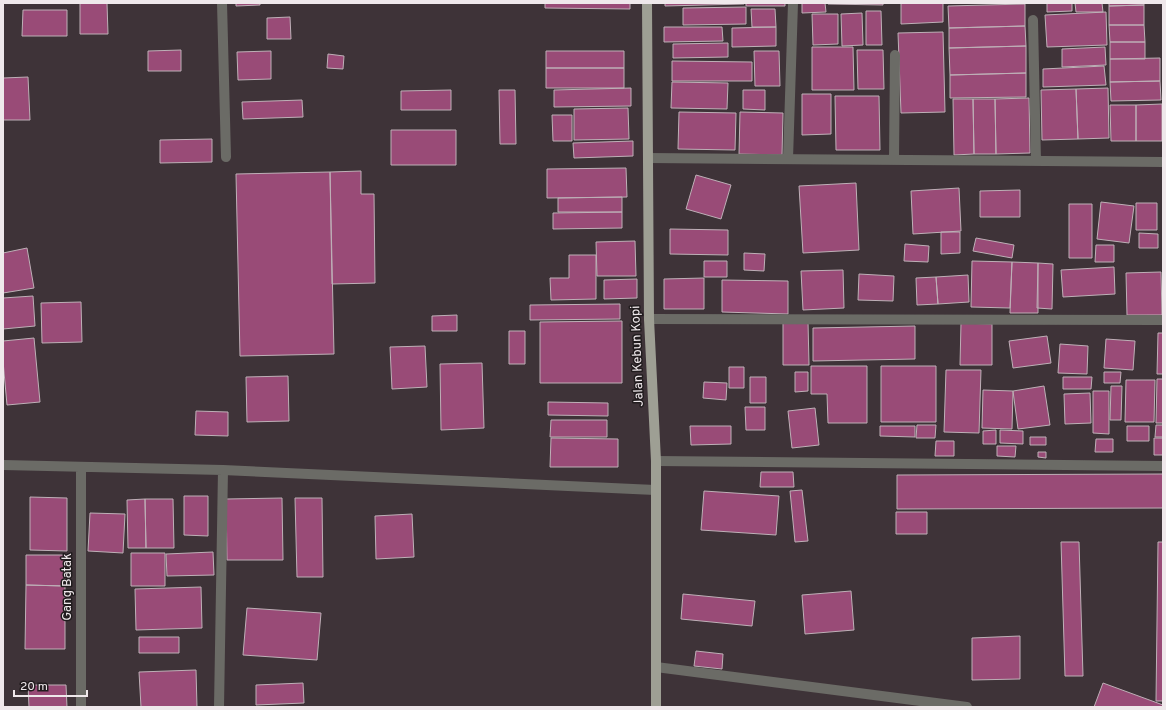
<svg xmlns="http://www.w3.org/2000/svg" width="1166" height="710" font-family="Overpass,sans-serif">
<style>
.building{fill:#994b77;stroke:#beb0b7}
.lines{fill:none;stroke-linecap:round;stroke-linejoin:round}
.minor{stroke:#6b6b66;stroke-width:10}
.major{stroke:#9e9f94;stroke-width:10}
.labels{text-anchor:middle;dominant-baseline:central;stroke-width:3;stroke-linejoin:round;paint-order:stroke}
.street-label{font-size:13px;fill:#efe8eb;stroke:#211c1e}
</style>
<rect width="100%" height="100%" fill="#3e3338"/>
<!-- building -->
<path class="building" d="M80,3h27l1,31h-28z
M236,3h24v2l-24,1z
M545,3h85v6l-85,-1z
M665,3h79v1l-79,2z
M746,3h39v3h-39z
M802,3h23l1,9 -24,1z
M828,3h55v2l-55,-1z
M901,3h42v19l-42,2z
M1047,3h25v8l-25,1z
M1075,3h27l1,9h-27z
M1109,3h35v2l-35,1z
M1025,4v22l-76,2 -1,-22z
M1144,5v20h-35v-19z
M746,7v17l-63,1v-17z
M751,9h24l1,18h-24z
M23,10h44v26h-45z
M866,11h15l1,34h-16z
M1106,12l1,33 -60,2 -2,-32z
M862,13l1,32 -21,1 -1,-32z
M812,14h26v30l-25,1z
M290,17l1,22h-24v-21z
M1109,25h35l1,17h-35z
M1025,26l1,20 -77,2v-20z
M664,27h58l1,14 -59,1z
M776,27v19l-44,1v-19z
M943,32l2,80 -44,1 -3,-80z
M1110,42h35v17h-35z
M728,43v14l-55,1v-14z
M1026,46v27l-76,2 -1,-27z
M812,47h41l1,43h-42z
M1105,47l1,18 -44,2v-18z
M181,50v21h-33v-20z
M857,50h26l1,39h-26z
M271,51v28l-33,1 -1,-28z
M546,51h78v17h-78z
M754,51h25l1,35h-25z
M328,54l16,2 -1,13 -16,-1z
M1160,58v23l-50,1v-23z
M672,61l80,1v19h-80z
M1104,66l2,19 -63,2v-18z
M546,68h78v20h-78z
M1026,73v24l-76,1v-23z
M28,77l2,43h-27v-42z
M1160,81l1,19 -50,1 -1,-19z
M672,82l56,1 -1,26 -56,-1z
M631,88v18l-77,1v-17z
M1108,88l1,50 -31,1 -2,-50z
M1076,89l2,50 -36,1 -1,-50z
M451,90v20h-50v-19z
M499,90h16l1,54h-16z
M743,90h22v20l-22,-1z
M802,94h29v40l-29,1z
M835,96h44l1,54h-44z
M1029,98l1,55 -34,1 -1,-55z
M953,99h20l1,55 -20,1z
M973,99h22l1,55h-22z
M302,100l1,17 -60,2 -1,-17z
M1162,104v37h-26v-36z
M1110,105h26v36h-25z
M628,108l1,31 -55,1v-31z
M679,112l57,1 -1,37 -57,-1z
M740,112l43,1 -1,42 -43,-1z
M552,115h20v26h-19z
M391,130h65v35h-65z
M212,139v23l-52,1v-23z
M633,141v15l-59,2 -1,-15z
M626,168l1,29 -80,1v-29z
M361,171v23h13l1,89 -43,1 -2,-112z
M330,172l4,182 -94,2 -4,-182z
M696,175l35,10 -10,34 -35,-10z
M856,183l3,67 -56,3 -4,-67z
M959,188l2,43 -48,3 -2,-43z
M1020,190v27h-40v-26z
M622,197v15h-64v-14z
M1101,202l33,4 -5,37 -32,-4z
M1136,203h21v27h-21z
M1069,204h23v54h-23z
M622,212v16l-69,1v-16z
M670,229l58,1v25l-58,-1z
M941,232h19v21l-19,1z
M1139,233l19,1v14h-19z
M976,238l38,7 -2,13 -39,-7z
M635,241l1,35h-39l-1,-34z
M905,244l24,2 -1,16 -24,-1z
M1096,245h18v17h-19z
M27,248l7,40 -31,5v-40z
M744,253l21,1 -1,17 -20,-1z
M569,255h27v44l-45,1 -1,-22h19z
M704,261h23v16h-23z
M972,261l40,1 -2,46 -39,-1z
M1012,262l26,1v50h-28z
M1038,263l15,1 -1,45 -15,-1z
M1114,267l1,27 -52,3 -2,-27z
M843,270l1,38 -41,2 -2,-39z
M1161,272l1,43h-35l-1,-42z
M859,274l35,2 -1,25 -35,-1z
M968,275l1,27 -31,2 -2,-27z
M936,277l2,27 -21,1 -1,-27z
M704,278v31h-40v-30z
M637,279v19l-33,1v-19z
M722,280l66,1v33l-66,-2z
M33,296l2,30 -32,3v-31z
M81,302l1,40 -40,1 -1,-40z
M620,304v15l-90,1v-15z
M457,315v16h-25v-15z
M622,321v62h-82v-61z
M783,322h25l1,43h-26z
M961,323l31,1v41h-32z
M915,326v33l-102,2v-33z
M509,331h16v33h-16z
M1158,333h5v41h-6z
M1047,336l4,27 -38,5 -4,-27z
M34,338l6,64 -33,3 -4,-44v-20z
M1106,339l29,2 -2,29 -29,-2z
M1060,344l28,2 -1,28 -29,-1z
M425,346l2,41 -35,2 -2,-42z
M482,363l2,65 -43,2 -1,-66z
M811,366h56v57h-39l-1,-29h-16z
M881,366h55v56h-55z
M729,367h15v21h-15z
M946,370h35l-2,63 -35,-1z
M795,372h13v19l-13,1z
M1104,372h17l-1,11h-16z
M288,376l1,45 -42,1 -1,-45z
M750,377h16v26h-16z
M1063,377h29l-1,12h-28z
M1157,379h6v44h-7z
M1126,380h29l-1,42h-29z
M704,382l23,1 -1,17 -23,-2z
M1044,386l6,39 -32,4 -5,-38z
M1111,386h11l-1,34h-11z
M983,390l30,1 -1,38 -30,-1z
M1093,391h16v43l-16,-1z
M1090,393l1,30 -26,1 -1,-30z
M548,402l60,1v13l-60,-1z
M745,407h20v23h-19z
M815,408l4,37 -27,3 -4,-37z
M196,411l32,1v24l-33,-1z
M551,420h56v17h-57z
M917,425h19l-1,13h-19z
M1156,425h7v12h-8z
M690,426h41v18l-40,1z
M880,426h35v11l-35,-1z
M1127,426h22v15h-22z
M996,430v14h-13v-13z
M1000,430l23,1v13l-23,-1z
M1030,437h16v8h-16z
M551,438l67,1v28h-68z
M1154,438h9v17h-9z
M1096,439h17v13h-18z
M936,441h18v15h-19z
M997,446h19l-1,11 -18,-1z
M1038,452h8v6l-8,-1z
M761,472h32l1,15h-34z
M1163,474v34l-266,1v-34z
M802,490l6,51 -13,1 -5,-51z
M704,491l75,5 -3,39 -75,-5z
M184,496h24v40l-24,-1z
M30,497l37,1v53l-37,-1z
M282,498l1,62h-56l-1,-61z
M295,498h27l1,79h-26z
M145,499h28l1,49h-28z
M145,499l1,49h-18l-1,-48z
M896,512h31v22h-31z
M90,513l35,1 -2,39 -35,-2z
M412,514l2,43 -38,2 -1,-43z
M1061,542h18l4,134h-18z
M1158,542h5v159h-7z
M213,552l1,23 -47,1 -1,-22z
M131,553h34v33h-34z
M26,555h39v31l-39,-1z
M26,585l39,1v63h-40z
M201,587l1,41 -66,2 -1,-41z
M851,591l3,39 -49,4 -3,-39z
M683,594l72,7 -3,25 -71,-7z
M247,608l74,5 -4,47 -74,-5z
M1020,636v43l-48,1v-42z
M139,637h40v16h-40z
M696,651l27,3 -1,15 -28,-3z
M196,670l1,37h-56l-2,-35z
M303,683l1,20 -48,2v-20z
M1103,683l60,22v2h-69z
M28,685h38l1,22h-38z"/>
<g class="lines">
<!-- minor -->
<path class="minor" d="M222,3l4,154
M1033,20l3,141
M648,158l515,4
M788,159l5,-156
M894,159l1,-104
M649,319l514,1
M656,461l507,5
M3,465l220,5 432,20
M656,667l311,40
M81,707v-240
M219,707l4,-237"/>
<!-- major -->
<path class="major" d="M647,3l2,316 7,142v246"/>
</g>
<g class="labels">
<!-- street labels -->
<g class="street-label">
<text transform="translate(638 356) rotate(-92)">Jalan Kebun Kopi</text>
<text transform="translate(68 587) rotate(-90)">Gang Batak</text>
</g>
</g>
<!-- border -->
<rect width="1166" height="710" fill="none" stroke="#efe8eb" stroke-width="8"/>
<!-- scale -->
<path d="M14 690v6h73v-6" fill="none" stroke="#efe8eb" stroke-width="2"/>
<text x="20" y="690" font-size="12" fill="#efe8eb" stroke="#211c1e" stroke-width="3" paint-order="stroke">20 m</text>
</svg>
